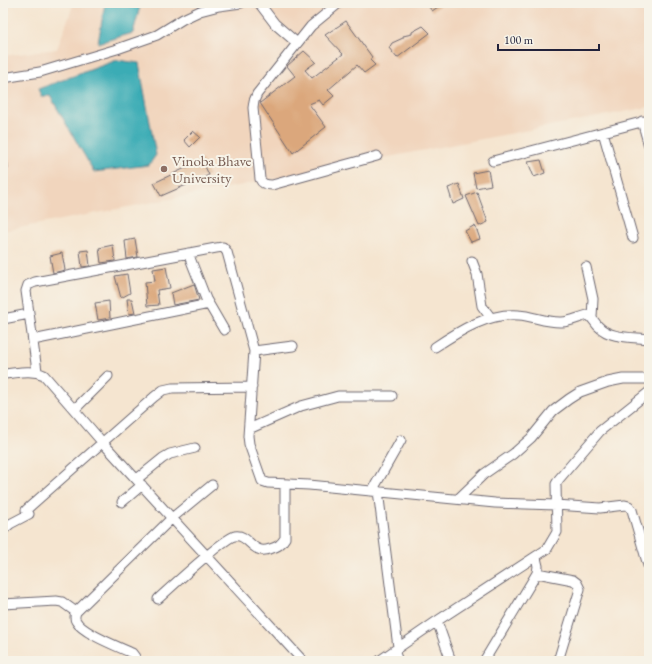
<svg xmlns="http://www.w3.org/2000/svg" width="652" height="664" font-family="'EB Garamond',serif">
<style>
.built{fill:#f1d5bd}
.water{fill:#3bacb5;stroke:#2e6778}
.building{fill:#dba77b}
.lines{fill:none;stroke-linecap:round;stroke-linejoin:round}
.minor-casing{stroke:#6c666f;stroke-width:11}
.minor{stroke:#fff;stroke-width:9}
.education-dot{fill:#8d6e63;stroke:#f7f3e8;stroke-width:1.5}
.labels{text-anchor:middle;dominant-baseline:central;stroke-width:4;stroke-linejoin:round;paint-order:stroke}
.education-label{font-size:15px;fill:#785e54;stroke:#f7f3e8;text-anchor:start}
</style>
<rect width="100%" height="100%" fill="#f7f3e8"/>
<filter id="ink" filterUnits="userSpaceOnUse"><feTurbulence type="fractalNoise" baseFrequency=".025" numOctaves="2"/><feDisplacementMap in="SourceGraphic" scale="8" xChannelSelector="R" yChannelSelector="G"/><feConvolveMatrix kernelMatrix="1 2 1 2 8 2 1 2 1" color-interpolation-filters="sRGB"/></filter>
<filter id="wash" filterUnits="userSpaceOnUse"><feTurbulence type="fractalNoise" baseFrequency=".012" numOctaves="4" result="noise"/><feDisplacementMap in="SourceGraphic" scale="16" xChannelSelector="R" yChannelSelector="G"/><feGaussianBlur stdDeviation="0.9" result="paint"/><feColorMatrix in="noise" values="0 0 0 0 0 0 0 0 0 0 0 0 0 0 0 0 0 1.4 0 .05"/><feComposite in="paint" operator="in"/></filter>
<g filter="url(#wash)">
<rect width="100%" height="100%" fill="#f5e5d0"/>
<!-- built -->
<path class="built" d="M74,3h575v104l-646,124v-175l54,-7z"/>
<!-- water -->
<path class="water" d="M105,3h36l-8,30 -35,10z
M117,60l22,3 17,92 -7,10 -55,7 -44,-76h-9l-3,-7z"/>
<g id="blocks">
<!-- building -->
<path class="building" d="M426,3h18l-12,8z
M346,21l26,36 -2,3 5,5 -11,8 -7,-8 -29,25 6,6 -11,9 -4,-5 -10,4 17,23 -33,26 -33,-50 35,-27 -8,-10 17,-15 12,11 -11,8 7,8 31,-24 -18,-19z
M423,26l7,7 -33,25 -8,-10 3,-5 11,-5v-2l9,-2v-2z
M193,131l7,6 -10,10 -6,-7z
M3,154h4l1,15 -5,3z
M202,160l7,15 -48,21 -7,-13z
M541,160l4,13 -11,4 -6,-15z
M488,170l3,15 -15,3 -3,-15z
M459,184l5,15 -11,5 -5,-16z
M477,192l11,30 -9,4 -13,-30z
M475,225l5,14 -9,3 -6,-11z
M135,239l3,18 -11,2 -2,-18z
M113,245l2,16 -14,2 -2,-15z
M88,250l2,16 -8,1 -2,-16z
M62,253l3,17 -12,3 -3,-17z
M166,267l4,21 -13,2 2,15 -12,1 -2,-24 10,-1 -2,-12z
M127,274l3,19 -9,5 -6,-22z
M194,284l5,16 -26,5 -2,-12z
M127,299h5l3,14 -6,1z
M109,301l1,17 -12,2 -3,-17z"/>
</g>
</g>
<g filter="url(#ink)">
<use href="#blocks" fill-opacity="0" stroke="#6c666f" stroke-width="1"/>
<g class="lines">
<defs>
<path id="minor" d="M259,3l16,21 22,19
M339,3l-28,23 -54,68 -3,7 -1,7 7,71c2,5 6,6 12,6l105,-29
M3,78l37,-6 77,-23 40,-14 26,-16 17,-8 19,-5 22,-3
M642,121l7,25
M603,132l30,106
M493,161l156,-41
M188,253l18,46 18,31
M472,261l5,13 5,32 9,12
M586,267l7,32 -1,18
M3,319l26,-5
M33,340l176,-36
M435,347c24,-16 54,-35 84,-32 14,1 28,8 43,7 8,0 17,-5 26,-7 5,3 6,7 10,11 12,13 35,11 51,13
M254,351l39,-5
M37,371l-11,-80 2,-6 7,-3 181,-34 7,-1 4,5 27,99 -6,85 1,8 13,37 6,2 41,2 186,18 61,2 44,3 25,-3 4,1 3,4 17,59
M3,374c14,-1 28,-5 41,1l59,68 200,218
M75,409l33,-33
M249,429l52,-23 37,-10h54
M137,479l26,-21 7,-4 25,-6
M372,491l29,-51
M378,491l20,156
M458,499l26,-25 29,-20 18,-16 22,-27 16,-12 11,-7 28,-10 15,-3h26
M122,502l20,-17
M26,510l128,-113 9,-7 9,-2 80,-1
M3,530l7,-6 19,-10
M537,573l36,7 4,3 3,6 -22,72
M158,599c11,-10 67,-62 77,-63 10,-2 15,10 23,13 4,2 9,1 12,0 7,-2 11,-4 15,-11v-54
M3,604l53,-3 6,1 14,10
M437,621l14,40
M394,651l4,10
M134,661l1,-4 -3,-4c-13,-6 -50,-20 -56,-32 -2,-3 -1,-6 0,-9l96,-94 40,-33
M379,661l58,-40 110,-72 10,-17 -1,-48 3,-5 41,-48 49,-39
M484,661l53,-88 1,-7 -2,-8"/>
</defs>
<!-- minor casing -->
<use href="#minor" class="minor-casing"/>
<!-- minor -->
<use href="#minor" class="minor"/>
</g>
</g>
<!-- markers -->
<circle class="education-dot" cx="164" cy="169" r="4"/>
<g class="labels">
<!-- education labels -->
<g class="education-label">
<text x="172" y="160">Vinoba Bhave<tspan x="172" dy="17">University</tspan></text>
</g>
</g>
<!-- margin -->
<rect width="652" height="664" fill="none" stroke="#f7f3e8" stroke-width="16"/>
<!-- scale -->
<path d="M498 44v6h101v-6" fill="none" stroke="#22223b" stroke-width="2"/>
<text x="504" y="44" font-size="12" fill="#22223b" stroke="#f7f3e8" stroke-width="3" paint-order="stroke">100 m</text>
</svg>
